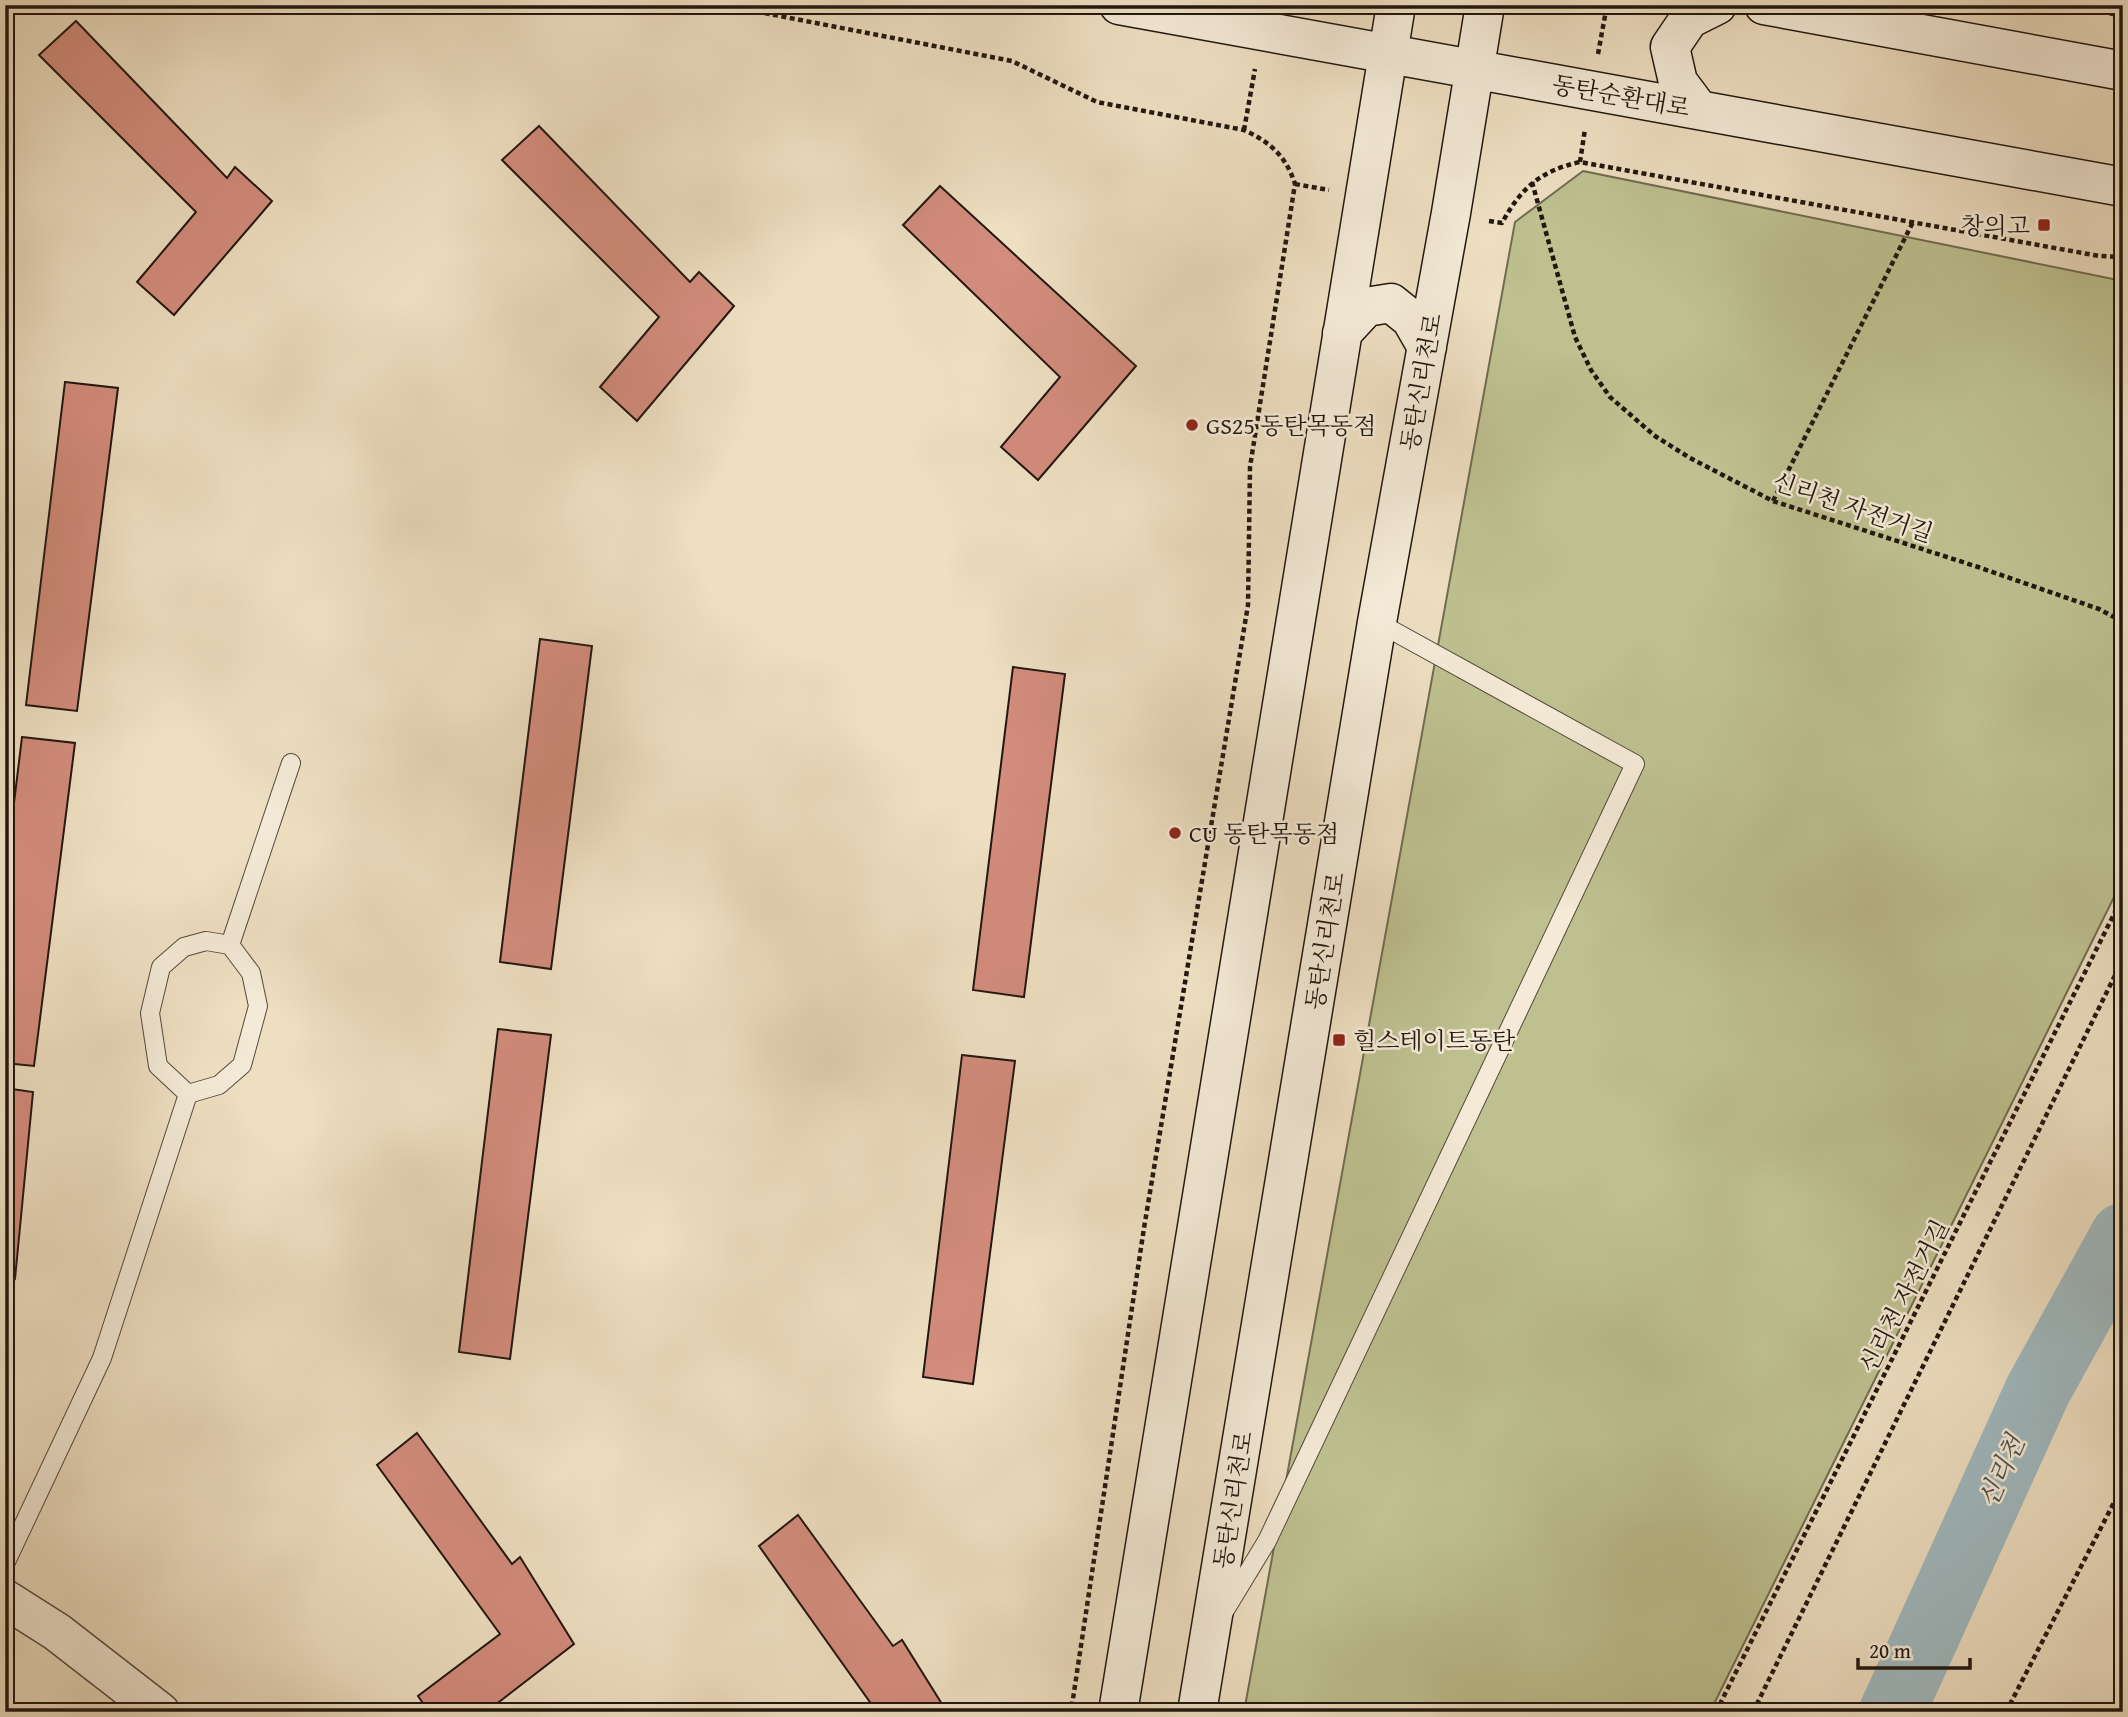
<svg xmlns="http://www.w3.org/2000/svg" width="2128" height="1717" font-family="'Gentium Book Plus','Noto Serif KR',serif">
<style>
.green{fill:#bec090;stroke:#706c50;stroke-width:2}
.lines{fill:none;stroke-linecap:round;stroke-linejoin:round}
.river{stroke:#a0b9bf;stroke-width:66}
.building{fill:#d38c7d;stroke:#211710;stroke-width:2}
.service-casing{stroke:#54493c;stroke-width:20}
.tertiary-casing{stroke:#54493c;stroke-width:41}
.secondary-casing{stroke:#211710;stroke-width:41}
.path{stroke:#211710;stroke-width:4.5;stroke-dasharray:5 3.5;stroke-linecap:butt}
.service{stroke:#f4ead7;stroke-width:18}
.tertiary{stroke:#f4ead7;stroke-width:38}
.secondary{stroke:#f4ead7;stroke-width:38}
.poi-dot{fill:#8f2418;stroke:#f4ead7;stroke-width:2.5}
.labels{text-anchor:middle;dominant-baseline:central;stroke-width:5;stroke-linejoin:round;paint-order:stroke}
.street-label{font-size:24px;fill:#211710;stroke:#f4ead7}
.poi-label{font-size:24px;fill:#211710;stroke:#f4ead7;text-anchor:start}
.water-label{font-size:26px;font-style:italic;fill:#4d504d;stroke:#f4ead7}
</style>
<rect width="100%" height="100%" fill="#eedfc2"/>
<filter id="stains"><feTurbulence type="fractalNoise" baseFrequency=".00286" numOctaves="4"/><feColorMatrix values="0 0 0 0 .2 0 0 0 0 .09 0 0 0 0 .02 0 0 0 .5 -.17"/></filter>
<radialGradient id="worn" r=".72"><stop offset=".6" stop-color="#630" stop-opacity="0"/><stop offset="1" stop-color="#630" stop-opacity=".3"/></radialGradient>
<!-- green -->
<path class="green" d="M1583,171l540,110v598l-413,833h-466l271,-1490z"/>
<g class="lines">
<!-- river -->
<path class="river" d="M1892,1712l146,-322 85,-154"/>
</g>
<!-- building -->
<path class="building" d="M76,21l151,157 8,-11 37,34 -98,114 -37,-33 59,-70 -157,-157z
M539,126l151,156 9,-10 35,34 -97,115 -37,-34 59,-70 -157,-157z
M940,186l196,180 -98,114 -37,-33 59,-70 -157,-152z
M65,382l53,6 -41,323 -51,-6z
M540,639l52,7 -41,323 -51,-7z
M1013,667l52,7 -41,323 -51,-7z
M22,737l53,6 -41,323 -29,-3v-186z
M498,1029l53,6 -41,324 -51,-7z
M962,1055l53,6 -42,323 -50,-7z
M5,1088l28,4 -18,187 -10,15z
M417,1433l95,131 8,-7 54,87 -88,68h-57l-11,-16 82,-62 -123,-169z
M798,1515l95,131 9,-6 45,72h-70l-118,-166z"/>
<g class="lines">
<defs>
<path id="service" d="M206,941l24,4 21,28 7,33 -16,59 -23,20 -31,9 -30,-28 -8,-53 11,-46 23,-20z
M230,945l61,-182
M5,1564l97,-206 86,-264
M1225,1610l42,-69 368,-777 -258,-142"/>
<path id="tertiary" d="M5,1599l52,33 103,80"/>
<path id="secondary" d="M1119,5l1004,182
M1764,5l359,66
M1699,110l-21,-28 -8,-35 19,-28 28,-14
M1342,333l24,-26 25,-4 20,16 16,28
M1118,1712l278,-1707
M1197,1712l180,-1090 74,-409 34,-208"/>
</defs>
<!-- service casing -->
<use href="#service" class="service-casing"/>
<!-- tertiary casing -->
<use href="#tertiary" class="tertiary-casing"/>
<!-- secondary casing -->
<use href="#secondary" class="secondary-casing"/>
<!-- path -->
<path class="path" d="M723,5l289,56 85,41 147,28c26,12 42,26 51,54l-45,283 -2,138 -104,623 -73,484
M2068,5l55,11
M1598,54l9,-49
M1244,130l11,-61
M1580,162l5,-33
M1532,182l43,155 16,33 19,27 45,39 35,22 83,43 205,66 121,42 24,13
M1295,184l34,6
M1489,221l13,2c19,-35 38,-52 78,-61l519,94 24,1
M1773,501l140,-279
M1716,1712l407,-816
M1753,1712l370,-753
M2006,1712l117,-227"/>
<!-- service -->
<use href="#service" class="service"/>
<!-- tertiary -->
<use href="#tertiary" class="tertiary"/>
<!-- secondary -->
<use href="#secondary" class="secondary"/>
</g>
<!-- markers -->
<g class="poi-dot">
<rect x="2037" y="218" width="14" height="14" rx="3.5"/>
<circle cx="1192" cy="425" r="7"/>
<circle cx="1175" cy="833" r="7"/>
<rect x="1332" y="1033" width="14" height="14" rx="3.5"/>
</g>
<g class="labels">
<!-- street labels -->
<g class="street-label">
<text transform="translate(1621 96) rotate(10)">동탄순환대로</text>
<text transform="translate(1421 382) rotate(-80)">동탄신리천로</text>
<text transform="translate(1853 507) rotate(19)">신리천 자전거길</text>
<text transform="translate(1325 941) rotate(-81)">동탄신리천로</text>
<text transform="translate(1904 1296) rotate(-63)">신리천 자전거길</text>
<text transform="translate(1233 1500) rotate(-81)">동탄신리천로</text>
</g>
<!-- poi labels -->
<g class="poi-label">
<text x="2030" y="225" text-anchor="end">창의고</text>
<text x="1206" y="425">GS25 동탄목동점</text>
<text x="1189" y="833">CU 동탄목동점</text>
<text x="1353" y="1040">힐스테이트동탄</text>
</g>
<!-- water labels -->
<g class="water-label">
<text transform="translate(2001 1471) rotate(-66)">신리천</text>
</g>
</g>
<!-- margin -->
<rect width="2128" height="1717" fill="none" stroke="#eedfc2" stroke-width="28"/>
<rect x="7" y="7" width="2114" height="1703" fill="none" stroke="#211710" stroke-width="3.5"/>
<rect x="14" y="14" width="2100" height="1689" fill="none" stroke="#211710" stroke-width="2"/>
<!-- scale -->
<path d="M1858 1658v10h112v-10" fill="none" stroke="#211710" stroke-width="3.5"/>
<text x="1869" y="1658" font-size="21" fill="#211710" stroke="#f4ead7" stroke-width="5" paint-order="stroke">20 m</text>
<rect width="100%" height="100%" filter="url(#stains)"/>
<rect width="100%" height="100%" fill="url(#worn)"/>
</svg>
